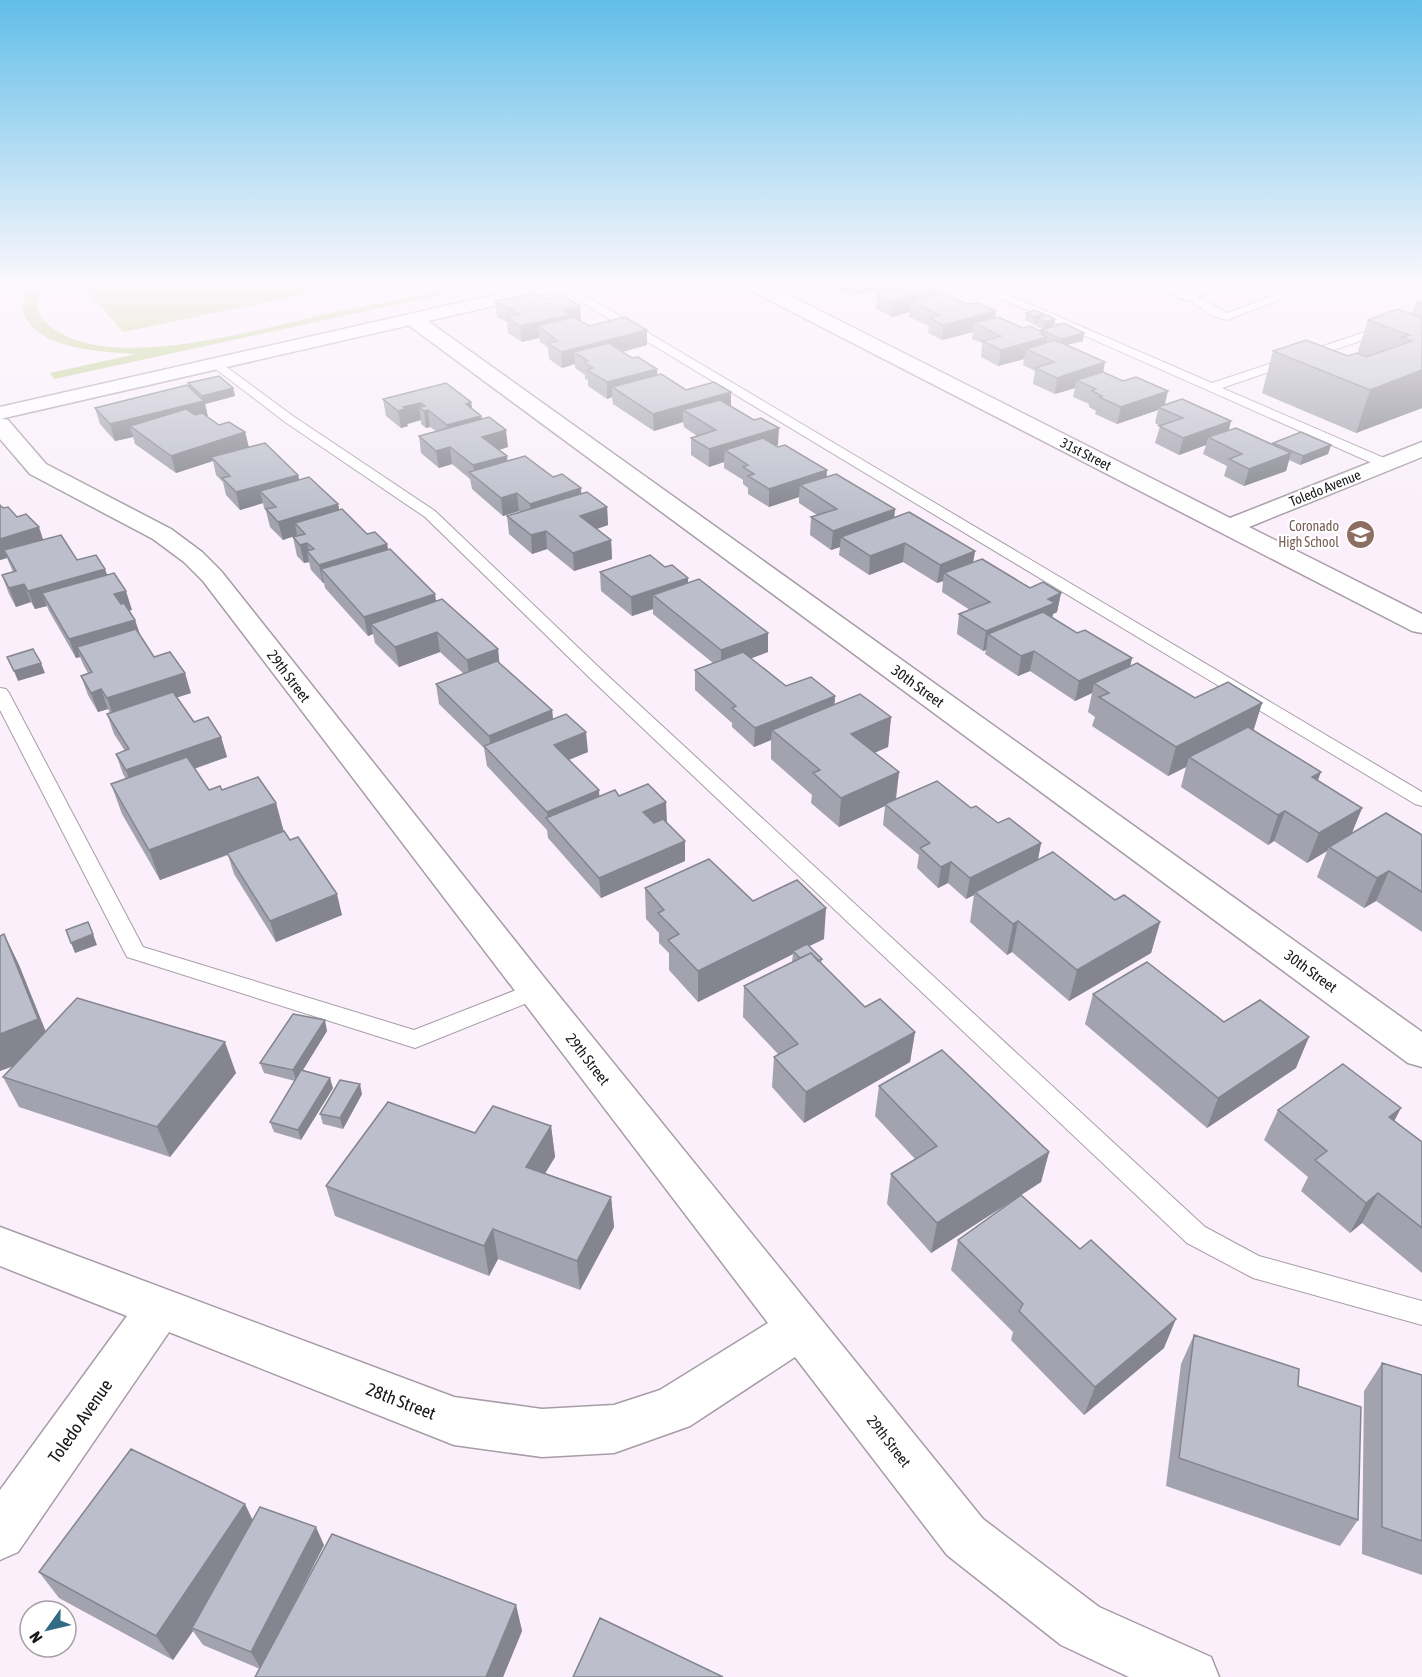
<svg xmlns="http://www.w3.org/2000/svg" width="1422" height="1677" font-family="'Asap Condensed',sans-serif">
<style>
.green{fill:#b7cb83}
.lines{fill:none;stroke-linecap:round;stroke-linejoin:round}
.service-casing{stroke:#a79da7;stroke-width:2}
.minor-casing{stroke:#a79da7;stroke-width:3}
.tertiary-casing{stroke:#a79da7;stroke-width:3}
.service{fill:#fff;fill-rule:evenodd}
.minor{fill:#fff;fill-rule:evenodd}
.tertiary{fill:#fff;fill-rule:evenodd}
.wall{fill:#a2a3af}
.shaded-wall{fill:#84858e}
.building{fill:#bcbecb;stroke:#84858e;stroke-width:1.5}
.labels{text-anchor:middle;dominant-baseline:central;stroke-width:4.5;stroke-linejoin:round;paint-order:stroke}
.far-street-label{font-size:14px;fill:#1a161a;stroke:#fff}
.far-education-label{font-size:14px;fill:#785e54;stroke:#fff;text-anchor:end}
.street-label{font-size:15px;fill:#1a161a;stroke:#fff}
.near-street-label{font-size:18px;fill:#1a161a;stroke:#fff}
</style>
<rect width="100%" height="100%" fill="#faeffa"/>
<!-- green -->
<path class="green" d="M33,283h13c-9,12 -13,25 -2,37 54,59 216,8 283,-6 46,-10 94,-17 139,-31h29l-441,96 -4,-6 86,-19c-31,-2 -94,-4 -111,-37 -6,-13 -1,-24 8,-34z
M80,283h279l-236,49z"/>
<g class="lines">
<defs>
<path id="service" d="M966,283h15l231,100 210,-70v7l-200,68 169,73 2,3 -7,4 -5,-1z
M1307,283h16l-96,37 -14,-4 -32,-21 5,-3 4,1 37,20z
M558,284h8l856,508v14l-7,-2 -857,-516z
M217,360l76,56 142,95 172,164 598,552 54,29 163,45v24l-169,-47 -66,-35 -592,-560 -170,-166 -140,-95 -72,-55 -2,-3z
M0,688l6,1 3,4 134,254 271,83 120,-47 8,2 3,6 -3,6 -127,51 -288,-91 -127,-247z"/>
<path id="minor" d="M741,283h24l465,235 192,-76v15l-173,70 173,87v19l-10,-2 -668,-344z
M1148,283h26l13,6 17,-6h28l-3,4 -43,13 -35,-13z
M414,314l7,2 1001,716v35l-14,-4 -1001,-739 -2,-4 2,-4z
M0,418l8,2 38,44 125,65 31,23 19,19 326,410 436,538 116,88 112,50 8,20h-90l-68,-32 -114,-90 -152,-198 -105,69 -76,27 -72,4 -88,-12 -285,-113 -151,220 -18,8v-70l127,-174 -127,-50v-39l454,170 88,12 72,-4 46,-15 108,-67 -565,-742 -19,-19 -31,-23 -123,-65 -30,-35z"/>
<path id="tertiary" d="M546,283h35l-9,5 -572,131v-12z"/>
</defs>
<!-- service casing -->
<use href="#service" class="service-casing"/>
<!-- minor casing -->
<use href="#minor" class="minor-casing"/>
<!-- tertiary casing -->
<use href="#tertiary" class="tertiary-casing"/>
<!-- service -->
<use href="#service" class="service"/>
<!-- minor -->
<use href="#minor" class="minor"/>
<!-- tertiary -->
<use href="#tertiary" class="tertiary"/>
</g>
<!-- wall -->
<path class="wall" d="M835,283h87l15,7v5l86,33 17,3 1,-1 2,-1 -7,-3 1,-2 -2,1 -10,-5 1,-7 18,3 10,10 29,15 -17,4 37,27 62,32 64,26 43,15 1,-2 58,2 -3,9 -28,11 -11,-5 -3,11 -42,15 -20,-10 3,-10 -24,-12 3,-9 -27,10 -24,-12 5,-17 -5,-3 3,-13 -41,14 -22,-10 1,-3 -7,-4v-3l-16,-7 2,-9 -20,6 -22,-10 2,-13 -12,-6 1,-6 -26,7 -17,-9 1,-14 -10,-4 1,-7 -31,8 -14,-7 1,-7 -20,-9 1,-5 -18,5 -16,-8 1,-14 -4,-2 1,-2 -22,5 -14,-7v-4z
M544,299l36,7 1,15 8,5 58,4v15l-24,7 35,23 28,15 45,16 47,39 -3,1 52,30 68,33 -1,9 81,33 -2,11 57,26 31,5 -4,19 -4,2 -1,4 25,15 55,25 -2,9 65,31 67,5 -9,28 65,50 44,27 -11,26 71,1v97l-46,-31 -12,7 -47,-31 10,-26 -20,12 -33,-22 -6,4 -87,-58 5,-20 -18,9 -76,-50 3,-9 -7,-5 4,-19 -17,8 -45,-30 -12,5 -33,-22 1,-4 -3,1 -26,-17 2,-20 11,-4 -28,-18 1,-11 -6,2 -34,-21 -34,13 -30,-20 1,-8 -9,3 -21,-15 1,-18 6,-2 -18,-12v-6l-30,10 -21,-13v-6l-5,-4v-4l-19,-12v-6l-15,5 -18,-12v-17l6,-2 -13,-9 -1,-5 -29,9 -41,-27 -1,-7 -5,2 -19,-13v-6l-3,-1v-4l-10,-7v-4l-13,4 -13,-9 -1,-11 -8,-6 -1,-4 -17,4 -14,-9 -1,-11 -10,-5 -2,-16z
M1422,301v107l-66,25 -94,-40 11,-42 75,5 9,-2 11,-34 44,-6 4,-11z
M188,383l45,5 2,8 -30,8 3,13 11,8 26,7 4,15 49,28 1,5 39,24 1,6 28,24 20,10 1,5 48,52 62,48 1,14 53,47 1,9 35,33 -19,8 30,36h20l48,26 18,39 -84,37 -53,-60 -1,-8 -60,-64 -3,-18 -45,-44 -3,-20 28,-10 -24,-22 -41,15 -24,-24 -2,-9 -5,2 -43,-48 -1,-5h-1l-12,-13 -2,-8 -5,1 -7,-7 -4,-19 4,-2 -14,5 -13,-13 -4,-16 -2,-3 -1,-5 -23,7 -14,-15 -3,-13 -7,-7 -3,-14 -37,12 -41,-29 -2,-7 -18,4 -15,-17 -5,-16 94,-21z
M383,399l88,3 1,6 9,8 1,3 26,28 -9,3 8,11 46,16 28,11v5l26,14 1,18 -11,4 14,11 1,19 -38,12 -27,-22 -15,5 -23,-20 -2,-18 13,-4 -1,-1 -16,5 -31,-27 -2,-10 -18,-15 -13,4 -18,-15 -2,-17 17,-5 -6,-4 -4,1 -5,-4v-4l-14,4 1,2 -7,2 -15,-12z
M0,505l3,3 14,9 27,23 33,20 30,14 25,36h-3l6,10 6,17 13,20 37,36 -14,4 17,25 27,15 6,20 -32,11 14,22h13l54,13 8,29 58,83 -66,27 -42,-68 -6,-19 -68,25 -38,-66 -11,-30 15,-5 -3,-5 -7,-20 9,-3 -11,-17 -7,-20 3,-1 -2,-4 -10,3 -10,-17 -7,-19 7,-3 -4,-7 -4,-9 -4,1 -27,-47 -2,-5 -12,3 -4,-7 -15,5 -7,-13 -7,-19 11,-3 -6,-14 -7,2z
M665,567l103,66v19l-17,6 35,28 49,10 -1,8 57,13 -3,30 -14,5 25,20 -3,28 75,8 27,15 43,20 -3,17 77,40 45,22 -9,31 -82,48 -57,-49 -5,3 -37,-33 4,-27 -8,4 -18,-16 -10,5 -21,-20 2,-13 -36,-30 2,-19 -46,21 -28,-24 1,-8 -41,-36v-19l-17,7 -22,-20v-4l-37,-33v-20l18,-7 -60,-49v-5l-21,7 -31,-25 -1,-19z
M645,888l108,13 71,38 -15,7 13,13 -1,5 44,43 50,25 -5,30 -106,61 -32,-36 2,-30 4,-3 -35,-37 1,-31 48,-24 1,-8 -95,48 -29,-32v-17l-10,-10v-10l-13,-14z
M4,934l15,31 27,67 190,41 -66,84 -151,-50 -16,-30 11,-11 -14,5z
M1093,994l131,28 72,46 -89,60 -122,-104z
M327,1031l-24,39 30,18 -32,52 -27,-8 -4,-10 25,-41 -31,-8 -4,-10z
M879,1086l170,66 -8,30 -20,13 143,153 -80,67 -73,-75 2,-8 -62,-62 7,-30 48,-35 -75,48 -44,-49 4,-30 24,-15 -40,-43z
M362,1094l-19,35 -20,-5 -3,-10z
M1278,1110l117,11 27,21v131l-60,-50 -12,10 -49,-42 7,-14 -44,-37z
M551,1126l4,31 -10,16 66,24 3,30 -34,63 -82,-31 -9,17 -154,-60 -9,-30 149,-53z
M1194,1335l104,51 60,134 -18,26 -174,-60 15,-122z
M1382,1363l40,12v200l-60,-21 2,-163z
M253,1520l71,25 -45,88 237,-28 6,26 -19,46h-248l5,-8 -57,-24 -10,-14 -20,29 -114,-62 -20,-26z"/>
<!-- shaded-wall -->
<path class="shaded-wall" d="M853,283h21v8l-22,5z
M937,290l-1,15 -25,-4 -1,11 -18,5 1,-15z
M580,306l1,16 -43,4 1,12 -17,4 -2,-16 42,-16z
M996,311l-2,15 -20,-3 -1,9 -31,8 1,-15z
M1044,314l-1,7 -5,-3 -1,6 -2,1 1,-8z
M1055,319l-1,8 -10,3 1,-8z
M647,330v15l-59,16 -14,-9 1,12 -13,4 -1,-16z
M1044,333v5l3,-1 -2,16 -19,-4 -2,10 -26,7 3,-16z
M1084,333l-1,8 -24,6 2,-8z
M1105,362l-3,17 -26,1 -1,8 -20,6 2,-16z
M657,369l1,16 -46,2v10l-5,2v-17z
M1422,370v38l-66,25 14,-43z
M233,388l2,8 -30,8 3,13 -78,9 3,11 -18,4 -5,-17 93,-23 -1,-5z
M1168,391l-4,17 -6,-1v3l-41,14 4,-17z
M731,392v16l-48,2v12l-29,9 -1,-17z
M471,402l2,16 8,-2 2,16 -34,10 -2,-17 19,-21z
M421,403l1,7 -3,-3 2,13 -14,4 1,2 -7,2 -3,-17 5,-4z
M428,410l2,17 -4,1 -2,-17z
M1231,421l-4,17 -19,-1 -2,8 -27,10 4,-17z
M779,428l-1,17 -41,13 -12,-8 -1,12 -15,5v-18z
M506,430l2,17 -24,7 -2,-17z
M245,432l4,17 -38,8 2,4 -37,12 -5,-17z
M1331,445l-3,9 -28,11 3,-9z
M450,447l2,17 -13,4 -3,-17z
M1291,453l-5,18 -42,15 5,-17z
M507,456l2,17 -34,3 -2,-11z
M827,470l-1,18 -26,-3 -1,12 -30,10v-18z
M298,475l4,17 -42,-1 3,12 -23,7 -4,-18z
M581,488l1,18 -50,16 -2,-18z
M517,493l2,18 -16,5 -2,-18z
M338,504l4,18 -47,1 2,12 -14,5 -5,-18z
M607,507l1,18 -27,9 -1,-18z
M895,509l-2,18 -52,10 -1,10 -9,3 2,-19z
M39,527l6,18 -41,5 3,8 -7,2v-21z
M546,531l1,18 -15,5 -1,-19z
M611,540l1,19 -38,12 -1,-18z
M307,543l3,11 -3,-3 2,11 -5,1 -4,-18z
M905,543l-2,19 -34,13 1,-19z
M387,544l3,18 -69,7 3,14h-1l-4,-18z
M975,551l-3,18 -28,4 -1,8 -6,2 3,-18z
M105,569l7,19 -70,5 5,13 -12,3 -7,-18z
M688,578v18l-35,-1v14l-21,7 -1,-19z
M24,584l7,18 -15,5 -7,-19z
M126,591l6,19 -12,3 -6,-19z
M1061,593l-4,19 -4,2 -2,8 -63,12 -2,16 -3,1 3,-20 62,-32z
M435,594l3,19 -67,11 2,10 -5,2 -4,-19z
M135,620l6,19 -64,8 3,10 -4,1 -7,-19z
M437,632l3,20 -41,15 -4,-20z
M768,633v19l-47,18v-20z
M498,649l2,19 -30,12 -3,-20z
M1034,651l-4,20 -12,5 3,-20z
M1132,658l-5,20 -33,5 -2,10 -17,8 4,-20z
M41,663l4,10 -27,8 -4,-10z
M185,673l6,20 -77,25 -7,-20z
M101,689l7,20 -10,3 -7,-19z
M835,696l-1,19 -62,15 -1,10 -17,7 1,-19z
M1262,703l-9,29 -64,25 -3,10 -18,9 8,-29z
M552,710l2,20 -62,24 -3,-18z
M891,717l-3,30 -39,17 2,-30z
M586,732l2,20 -33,13 -1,-20z
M221,737l6,20 -94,34 -7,-21z
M899,772l-4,30 -10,2v2l-46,21 2,-29z
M1321,772l-11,30 2,-25z
M599,790l1,20 -52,11 -1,-9z
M666,802l1,20 -23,10 -1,-20z
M276,803l8,30 -124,47 -11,-30z
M1362,808l-12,30 -21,9 -2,4 -20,12 12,-30z
M1285,811l-11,30 -6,4 10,-30z
M685,841v20l-84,37 -2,-20z
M1041,843l-4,21 -62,28 -1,3 -8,4 4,-21z
M951,862l-3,21 -10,5 3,-21z
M1389,871l-13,30 -12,7 13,-30z
M337,894l5,21 -66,27 -6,-21z
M826,908l-2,31 -29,14 -2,-2v3l-95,48v-31z
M1018,921l-6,31 -5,3 6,-31z
M1160,922l-9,31 -82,48 8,-31z
M4,934l15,31 34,85 -53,21v-37z
M93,934l4,11 -22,8 -4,-10z
M325,1020l2,11 -31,50 -3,-11z
M915,1032l-5,30 -106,61 2,-31z
M1309,1037l-13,31 -89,60 11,-30z
M225,1042l11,31 -66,84 -13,-30z
M330,1078l3,10 -32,52 -3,-10z
M360,1084l2,10 -19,35 -3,-11z
M1401,1108l-16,31 4,-22z
M551,1126l4,31 -24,40 -5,-30z
M1049,1152l-8,30 -110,71 6,-30z
M1378,1193l-16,30 -12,10 16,-30z
M611,1197l3,30 -34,63 -3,-29z
M493,1229l5,30 -9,17 -5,-30z
M1176,1319l-12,29 -80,67 11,-28z
M245,1504l13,27 -66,97 1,3 -20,29 -17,-24z
M316,1527l8,18 -63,124 -10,-17z
M516,1605l6,26 -19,46h-17z"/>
<!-- building -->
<path class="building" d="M885,283h37l15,7 -44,12 -16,-8 20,-5z
M534,293l10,6 18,-4 18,11 -18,4 7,5 -49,11 -13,-9 13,-3 -25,-13z
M943,293l23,11 13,-1 17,8 -53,14 -13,-7 10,-3 -29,-14z
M1422,301v4l-6,-2z
M1398,309l24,9v52l-52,20 -97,-39 33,-11 42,16 9,-3 9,4 46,-16 -10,-4 8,-2 -42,-15z
M1034,310l10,4 -8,3 -10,-4z
M1047,315l8,4 -10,3 -7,-4z
M574,317l15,9 36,-9 22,13 -86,22 -13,-9 10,-2 -20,-15z
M998,317l25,11 7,-2 14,7 -3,1 6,3 -46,13 -18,-9 18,-5 -27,-13z
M1064,323l20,10 -23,6 -20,-9z
M1055,340l50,22 -48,16 -22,-10 19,-6 -28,-13z
M609,343l23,15 6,-1 19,12 -50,13 -20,-12 6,-2 -9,-6 4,-1 -14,-9z
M1103,372l20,9 13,-4 32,14 -47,16 -22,-10 3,-1 -10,-5 4,-2 -20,-9z
M661,374l25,16 28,-8 17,10 -78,22 -41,-27z
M219,376l14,12 -31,8 -14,-13z
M446,383l25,19 -5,2 15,12 -34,9 -19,-15 -4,1 -5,-4 6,-1 -4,-3 -18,4 2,2 -7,2 -15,-12z
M187,385l17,16 -94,23 -15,-16z
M1182,399l49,22 -48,17 -24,-12 24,-8 -25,-11z
M720,400l34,20 7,-2 18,10 -70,21 -18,-11 25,-8 -33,-20z
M186,409l9,6 7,-2 17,12 10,-3 16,10 -74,24 -41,-30z
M489,417l17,13 -24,7 25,19 -34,9 -23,-18 -14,4 -17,-15z
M1236,428l55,25 -42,16 -20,-10 13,-5 -34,-17z
M1301,432l30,13 -28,11 -30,-13z
M763,438l15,9 7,-2 42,25 -58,19 -21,-13 6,-2 -11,-7 5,-2 -23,-15z
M265,443l33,32 -62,17 -14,-14 8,-2 -19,-19z
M525,456l28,21 9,-3 19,14 -51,16 -13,-11 -16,5 -32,-26z
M836,474l59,35 -62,22 -22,-14 26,-8 -37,-24z
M309,477l29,27 -60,18 -12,-13 10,-2 -16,-16z
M587,492l20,15 -27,9 31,24 -38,13 -27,-22 -15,4 -24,-19z
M0,505l3,3 5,-1 9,10 9,-3 13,13 -39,12z
M342,509l25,25 8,-2 12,12 -68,21 -12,-14 7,-2 -7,-6 -7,2 -7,-8 12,-3 -10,-11z
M909,512l66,39 -35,14 -35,-22 -35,13 -29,-19z
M61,535l16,25 19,-5 9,14 -77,22 -4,-7 -15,4 -7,-13 14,-4 -12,-21z
M390,549l45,45 -71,23 -43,-48z
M650,555l15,12 7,-2 16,13 -57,19 -31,-25z
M982,559l48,29 13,-6 18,11 -13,6 7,4 -69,28 -27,-17 31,-12 -46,-29z
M114,573l12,18 -12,3 7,10 3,-1 11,17 -66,19 -27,-46z
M699,579l69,54 -47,17 -68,-55z
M442,599l56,50 -31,11 -30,-28 -42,15 -24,-23z
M1043,612l34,21 8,-3 47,28 -53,23 -45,-30 -13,5 -33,-22z
M136,629l18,28 16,-5 15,21 -78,25 -6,-9 -10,4 -10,-17 11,-4 -15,-25z
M33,649l8,14 -27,8 -7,-14z
M743,652l43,34 25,-9 24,19 -80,32 -23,-20 4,-2 -41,-36z
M497,661l55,49 -63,26 -53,-52z
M1137,663l58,35 33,-16 34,21 -86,44 -77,-50 10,-4 -15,-10z
M173,692l21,30 14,-5 13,20 -95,33 -10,-16 13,-5 -22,-35z
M860,694l31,23 -40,17 48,38 -58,26 -28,-25 7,-3 -48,-40z
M566,714l20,18 -32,13 45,45 -52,22 -63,-66z
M1248,727l73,45 -9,5 50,31 -43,25 -34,-22 -7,4 -89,-58z
M187,757l22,33 11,-4 2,4 36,-13 18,26 -127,47 -38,-66z
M937,781l34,27 5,-2 22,17 11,-5 32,25 -71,35 -19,-16 -10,5 -21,-19 10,-5 -45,-39z
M648,784l18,18 -23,10 11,11 9,-4 22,22 -86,37 -53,-60 69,-28 4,6z
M1386,813l36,22v57l-33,-21 -12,7 -48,-31z
M284,831l6,9 8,-3 39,57 -67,27 -43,-68z
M1053,852l62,48 9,-5 36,27 -83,48 -59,-49 -5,3 -38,-32z
M709,859l44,42 44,-21 29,28 -128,63 -30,-31 11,-6 -21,-21 6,-3 -19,-22z
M88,922l5,12 -22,9 -5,-13z
M4,934l34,85 -38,15v-98z
M807,944l15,15 -4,2 -7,-8 -11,5 -7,-7z
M811,953l54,54 15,-8 35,33 -109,60 -32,-35 24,-13 -54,-58z
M1147,962l77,60 36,-22 49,37 -91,61 -125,-104z
M77,998l148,44 -68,85 -154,-50z
M293,1014l32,6 -32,50 -33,-7z
M942,1050l107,102 -112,71 -46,-49 46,-28 -58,-60z
M1343,1064l58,44 -12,9 33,25v86l-44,-35 -12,10 -51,-43 12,-9 -49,-41z
M301,1070l29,8 -32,52 -28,-8z
M340,1080l20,4 -20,34 -20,-4z
M388,1102l87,31 18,-27 58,20 -25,41 85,30 -34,64 -84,-32 -9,17 -158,-60z
M1021,1195l59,54 11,-9 85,79 -81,68 -76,-76 4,-7 -65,-64z
M1194,1335l105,34 -1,17 63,21 -3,113 -179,-62z
M1382,1363l40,12v166l-40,-14z
M131,1449l114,55 -89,132 -117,-64z
M260,1507l56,20 -65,125 -59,-24z
M332,1534l184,71 -30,72h-231z
M600,1618l123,59h-150z"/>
<!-- sky -->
<linearGradient id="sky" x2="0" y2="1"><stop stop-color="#61bee8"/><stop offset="0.55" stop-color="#fdf8fd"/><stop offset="1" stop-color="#fdf8fd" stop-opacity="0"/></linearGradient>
<rect width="1422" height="518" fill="url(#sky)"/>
<!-- icons -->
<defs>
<symbol id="school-disc" viewBox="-11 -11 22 22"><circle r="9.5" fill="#8d6e63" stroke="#fff"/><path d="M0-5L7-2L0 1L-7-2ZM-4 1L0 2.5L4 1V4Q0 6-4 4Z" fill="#fff"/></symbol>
</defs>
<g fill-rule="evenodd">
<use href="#school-disc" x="1344" y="518" width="33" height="33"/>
</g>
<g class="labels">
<!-- far-street labels -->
<g class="far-street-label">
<text transform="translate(1086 454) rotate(27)">31st Street</text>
<text transform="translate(1325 488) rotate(-22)">Toledo Avenue</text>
</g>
<!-- far-education labels -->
<g class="far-education-label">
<text x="1339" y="526">Coronado<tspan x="1339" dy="16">High School</tspan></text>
</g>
<!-- street labels -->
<g class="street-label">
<text transform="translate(289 676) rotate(53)">29th Street</text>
<text transform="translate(918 686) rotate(36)">30th Street</text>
<text transform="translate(1311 971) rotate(36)">30th Street</text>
<text transform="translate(588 1059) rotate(52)">29th Street</text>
<text transform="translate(889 1441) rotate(52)">29th Street</text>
</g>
<!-- near-street labels -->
<g class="near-street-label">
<text transform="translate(401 1401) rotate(21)">28th Street</text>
<text transform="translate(80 1421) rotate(-55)">Toledo Avenue</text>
</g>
</g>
<!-- north arrow -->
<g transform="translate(48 1629) rotate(236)"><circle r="28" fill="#ffffff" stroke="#a3a2a3" stroke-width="1.5"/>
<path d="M0-4.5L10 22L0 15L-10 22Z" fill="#326b84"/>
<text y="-9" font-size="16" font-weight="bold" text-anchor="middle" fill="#1a161a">N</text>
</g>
</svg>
